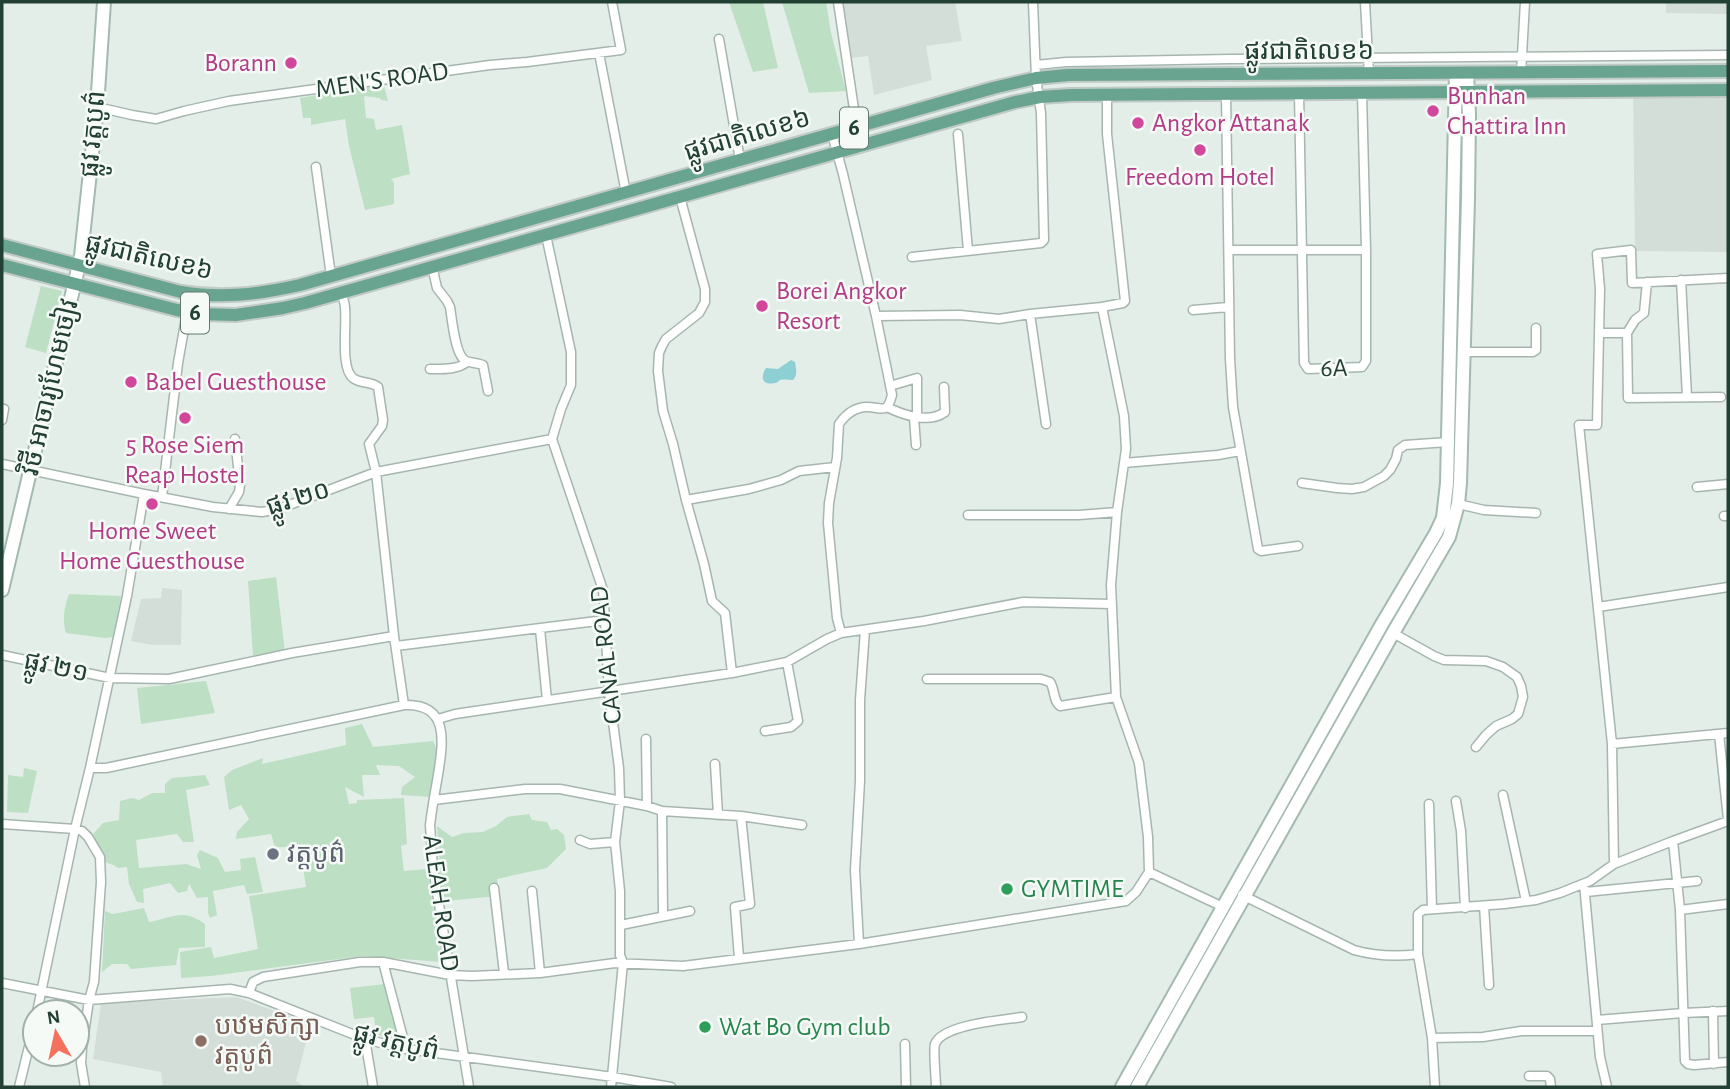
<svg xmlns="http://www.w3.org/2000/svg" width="1730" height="1089" font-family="'Alegreya Sans','Noto Sans Khmer',sans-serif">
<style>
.built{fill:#d2ded7}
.green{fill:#bddfc3}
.water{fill:#8cd0d3}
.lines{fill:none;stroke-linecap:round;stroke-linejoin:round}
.street-casing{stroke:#a6b6af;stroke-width:11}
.secondary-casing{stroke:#a2baaf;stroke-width:16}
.primary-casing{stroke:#c1cac6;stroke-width:16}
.street{stroke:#fff;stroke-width:8}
.secondary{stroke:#fff;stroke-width:12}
.primary{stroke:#68a48f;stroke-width:12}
.hotel-dot{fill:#d1479c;stroke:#f5faf7;stroke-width:2.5}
.worship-dot{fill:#6b7280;stroke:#f5faf7;stroke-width:2.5}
.leisure-dot{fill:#2e9e5b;stroke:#f5faf7;stroke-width:2.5}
.education-dot{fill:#8d6e63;stroke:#f5faf7;stroke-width:2.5}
.labels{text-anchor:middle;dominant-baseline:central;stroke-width:5;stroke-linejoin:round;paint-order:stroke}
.shield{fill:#f5faf7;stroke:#62786f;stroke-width:2}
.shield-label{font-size:24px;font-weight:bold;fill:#234035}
.street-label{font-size:26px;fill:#234035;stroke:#f5faf7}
.hotel-label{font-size:26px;fill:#b23c85;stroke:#f5faf7;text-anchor:start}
.worship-label{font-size:26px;fill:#5b616d;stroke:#f5faf7;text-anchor:start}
.leisure-label{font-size:26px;fill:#27864d;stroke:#f5faf7;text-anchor:start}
.education-label{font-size:26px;fill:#785e54;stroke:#f5faf7;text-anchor:start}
</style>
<rect width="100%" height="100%" fill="#e4eee9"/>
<!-- built -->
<path class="built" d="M841,2h114l7,39 -36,5 6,34 -58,15 -6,-39 -18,2z
M1666,2h62v12l-62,-1z
M1728,91v161l-93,-1 -2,-159z
M162,588l20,2 -1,55h-29l-21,-4 10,-42 20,-1z
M236,997l75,27 -15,57 9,6h-142l-2,-15 -68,-13 8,-56z"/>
<!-- green -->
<path class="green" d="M729,2h34l15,66 -25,4z
M782,2h44l5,31 15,58 -37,2z
M383,83l5,18 -7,-1 -1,-2 -16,-2 2,22 8,1 2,11 26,-5 8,49 -19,5 3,4v21l-29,6 -16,-64 -4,-27 -34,6v-7h-8l-3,-20z
M41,286l21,5 -16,62 -21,-6z
M276,577l9,75 -32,4 -5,-75z
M69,594l52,2 -8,41 -8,1 -39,-5c-4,-13 -2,-26 3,-39z
M206,681l9,32 -74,11 -4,-36z
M362,724l11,23 60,-6 4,8 -5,48 -31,-2 1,-8 13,-10 -16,-11 -23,-1 4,10h-18l2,22 -19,-10 4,17 8,-1v-3l47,-2 3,46 -6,2 3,25 23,-2 15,93 -80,-6 -151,20 -30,2 -1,-26 31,-5 3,11 44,-9 -9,-53 57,-9 -6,-38 19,-2h-44l-4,-13 -35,5 1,-7 12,-13 -8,-14 -12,5 -5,-33 8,-7 31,-12 -1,6 84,-19 -1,-17z
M24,768l13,3 -9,42 -21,-1 1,-37 15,2z
M205,775l5,10 -24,5 8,52h-11l-6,-8 -41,6 3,28 47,-4 15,5 -4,-14 3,-5 18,8 7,14 16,-2 -1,-11 15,-2 8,35 -16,2 -3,-9 -31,6 4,24 -7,3 -2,-5v-16l-11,1 -8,-14 -2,7 -9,2 -8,-10 -27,6 1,14 -7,-1 -8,-18 -2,-17 -9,1c-6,-5 -11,-4 -16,-8 -7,-3 -12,-11 -17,-17l18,-20 16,-3 1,-19 12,-3 7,2 13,-7h13v-9l7,-6z
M529,814l3,6 15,2 4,8 6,-1 7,6 2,14 -19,19 -50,11 3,19 -12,-1 -42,4 -5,-15 -4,-60 15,11 12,-4 19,-1 13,-6 11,-9z
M144,908l5,14c25,-5 34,-14 56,2v23l-26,1 -3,17 -45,4 -4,-5h-15l-10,8 3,-61 8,3z
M385,984l16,52 -5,4 -20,-6 -2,-17 -20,2 -4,-31z"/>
<!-- water -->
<path class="water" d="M791,360l4,2c1,7 3,13 -2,18 -4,0 -9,-1 -13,0 -2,1 -3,3 -5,3 -13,3 -15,-6 -9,-15l12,1z"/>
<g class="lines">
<defs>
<path id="street" d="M838,2l16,107 8,36
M1365,2l4,72
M719,39l21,121
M599,53l27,140
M1036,65l30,-3 164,-3 498,-4
M1521,73l4,-71
M1299,93l5,270 4,6 54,-2 4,-6v-111l-4,-157
M1226,94l4,265 3,48 25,142 3,2 37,-5
M97,107l35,8 24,4 28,-8 45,-10 261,-36 37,-3 94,-12 -9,-48
M832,134l11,40 33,142 16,79c-5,20 -10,12 -25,12 -12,0 -21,7 -28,17l-2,34 -8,45 -1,20 9,95 4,15
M958,134l10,117
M316,167l15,109
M680,197l25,92v13l-6,11 -33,26 -4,7 -3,7 -1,18 5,40 10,33 13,56 18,64 8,37 13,12 7,60
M546,235l25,117v33l-10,24 -9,30 51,151 1,13 5,89 10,76 1,33 -5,41 5,49v64l3,8 -12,124
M1229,250h137
M912,257l129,-14 3,-3 -3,-127 -5,-35 -3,-76
M432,266l5,22 10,13 3,6c2,12 5,49 16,54 5,2 12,2 17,4l5,26
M1681,280l6,117
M341,293c2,5 4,10 4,15 2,17 -5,60 8,70 7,6 18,3 25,9l5,33 -1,6 -13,18 7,28 18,164 10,69
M1193,310l35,-3
M1030,314l16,110
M876,316l84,-1 39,4 31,-5 72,-7 21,-4 2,-2 -18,-167v-40
M1599,333h28l8,-13 9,-7 3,-31
M1627,333l1,65 93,-1
M1463,352h70l3,-2v-22
M430,369c13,0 27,1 37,-7
M890,386l27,-8v39
M887,407c16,8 42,17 58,5l-1,-25
M914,417l2,28
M2,420l2,-11
M1124,463l94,-8 22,-4
M2,464l142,30 69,13 49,5 17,-3 97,-37 176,-33
M1302,483l35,5 15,1 12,-2 20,-11 6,-6 6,-11 2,-9 7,-5 43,-3
M1697,487l31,-3
M162,497l16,-134 9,-51
M686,500l63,-11 32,-9 18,-9 36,-4
M1458,504l26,6 52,3
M229,509l10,-17 1,-7 -5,-46
M968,515h111l38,-3
M1724,516h4
M1598,607l130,-20
M540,629l7,71
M1393,633l41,23 10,4 42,1 17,6 14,10 4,9 2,11 -5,17 -6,5 -16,7 -10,9 -10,12
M396,646l209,-26
M2,655l108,23 59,1 123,-26 102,-17
M927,679h114l9,3c5,7 3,19 10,24l56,-9
M438,719l17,-5 277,-41 55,-11 40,-23 14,-6 83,-12 99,-19 89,2
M765,731l26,-4 7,-6 -11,-59
M1719,734l9,85
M646,739l1,67
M1612,744l116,-11
M715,764l3,51
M90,768h16l298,-63c46,-2 39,38 34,70 -3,17 -6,33 -8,50l3,43 36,219
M1503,795l23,106
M434,800l91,-11h35l87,17 15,5 79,5 61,9
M1456,801l5,30 4,77
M1429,804l3,105
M662,811l1,105
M2,824l73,5 7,2 6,6 12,20 1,25 -7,100 -5,18 -7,48 -1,15 4,24
M580,840l10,4 25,-2
M1673,841l7,69 5,151 3,3 6,1 34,-3
M1614,864l-2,-120 -33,-319h18l3,-136 -3,-35 34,-4 1,33 96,-5
M1149,872l74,35
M1584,884l16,173 7,30
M494,888l10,85
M532,891l8,82
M1586,892l111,-11
M1242,895l112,55c21,6 42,7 64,4
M1484,906l5,79
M1680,910l48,-6
M621,925l69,-14
M859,944l-4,-74 5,-89v-81l5,-70
M739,958l-4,-51 15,-3 -9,-88
M383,962l23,87
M2,983l87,17 141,-11 19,4 116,46 41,10 207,28 58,10
M249,993l4,-11 10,-5 97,-15h23l67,13 22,1 68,-3 75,-10 68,3 176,-22 267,-43 10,-9 13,-20 -1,-35 -9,-74 -23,-66 -5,-112 6,-73 9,-63 -2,-33 -22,-109
M1713,1011l1,53
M37,1012l38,-183 15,-61 37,-172 17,-102
M1597,1020l86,-7 45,-2
M1432,1038l51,-1 38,-6h76
M365,1039l8,48
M905,1044l1,43
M1529,1076h18l3,3 1,8
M19,1087l16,-65
M936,1087c0,-9 -3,-37 -1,-43 8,-20 69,-24 87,-27
M1435,1087l-3,-49 -14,-84v-40l5,-4 81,-6 32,-4 24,-7 30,-12 24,-17 59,-23 55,-20"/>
<path id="secondary" d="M2,590l79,-334 16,-149 7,-105
M1122,1087l260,-463 54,-91 7,-15 4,-35 9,-410
M1137,1087l256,-454 56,-96 9,-33 2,-21 8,-284 1,-84 -2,-42"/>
<path id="primary" d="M2,245l179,47c41,7 79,2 119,-7l693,-197 43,-10 32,-3 660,-4
M2,265l175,45 22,4 37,1 47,-7 22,-5 710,-201 25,-5 31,-2 657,-5"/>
</defs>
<!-- street casing -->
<use href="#street" class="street-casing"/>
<!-- secondary casing -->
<use href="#secondary" class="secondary-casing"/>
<!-- primary casing -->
<use href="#primary" class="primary-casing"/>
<!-- street -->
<use href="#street" class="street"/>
<!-- secondary -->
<use href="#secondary" class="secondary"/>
<!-- primary -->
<use href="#primary" class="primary"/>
</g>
<!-- markers -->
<g class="hotel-dot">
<circle cx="291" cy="63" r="7"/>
<circle cx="1433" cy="111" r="7"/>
<circle cx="1138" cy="123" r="7"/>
<circle cx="1200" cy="150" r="7"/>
<circle cx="762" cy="306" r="7"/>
<circle cx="131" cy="382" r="7"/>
<circle cx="185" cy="418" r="7"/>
<circle cx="152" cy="504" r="7"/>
</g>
<circle class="worship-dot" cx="273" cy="854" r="7"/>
<g class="leisure-dot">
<circle cx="1007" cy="889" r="7"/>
<circle cx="705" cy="1027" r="7"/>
</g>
<circle class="education-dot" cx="201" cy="1041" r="7"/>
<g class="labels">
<!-- shield labels -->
<g class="shield">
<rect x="840" y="107.5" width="28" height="41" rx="5"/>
<rect x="181" y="292.5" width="28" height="41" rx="5"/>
</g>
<g class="shield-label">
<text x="854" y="128">6</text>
<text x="195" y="313">6</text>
</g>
<!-- street labels -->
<g class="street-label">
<text x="1309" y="51">ផ្លូវជាតិលេខ៦</text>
<text transform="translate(382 80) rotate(-8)">MEN'S ROAD</text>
<text transform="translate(93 134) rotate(-85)">ផ្លូវ វត្តបូព៌</text>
<text transform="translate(747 135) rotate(-16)">ផ្លូវជាតិលេខ៦</text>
<text transform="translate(149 257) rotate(13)">ផ្លូវជាតិលេខ៦</text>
<text transform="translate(1334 368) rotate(-1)">6A</text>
<text transform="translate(50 387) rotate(-77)">វិថី អាចារ្យហែមចៀវ</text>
<text transform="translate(298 498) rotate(-17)">ផ្លូវ ២០</text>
<text transform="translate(606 655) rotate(-96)">CANAL ROAD</text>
<text transform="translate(56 667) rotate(12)">ផ្លូវ ២១</text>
<text transform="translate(441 903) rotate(82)">ALEAH ROAD</text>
<text transform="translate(396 1042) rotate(13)">ផ្លូវ វត្តបូព៌</text>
</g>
<!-- hotel labels -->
<g class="hotel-label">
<text x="277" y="63" text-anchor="end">Borann</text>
<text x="1447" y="96">Bunhan<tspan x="1447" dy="30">Chattira Inn</tspan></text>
<text x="1152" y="123">Angkor Attanak</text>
<text x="1200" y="177" text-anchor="middle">Freedom Hotel</text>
<text x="776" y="291">Borei Angkor<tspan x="776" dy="30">Resort</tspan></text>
<text x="145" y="382">Babel Guesthouse</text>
<text x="185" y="445" text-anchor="middle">5 Rose Siem<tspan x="185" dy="30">Reap Hostel</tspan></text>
<text x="152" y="531" text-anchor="middle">Home Sweet<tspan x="152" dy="30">Home Guesthouse</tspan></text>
</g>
<!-- worship labels -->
<g class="worship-label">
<text x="287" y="854">វត្តបូព៌</text>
</g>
<!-- leisure labels -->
<g class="leisure-label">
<text x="1021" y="889">GYMTIME</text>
<text x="719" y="1027">Wat Bo Gym club</text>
</g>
<!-- education labels -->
<g class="education-label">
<text x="215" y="1026">បឋមសិក្សា<tspan x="215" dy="30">វត្តបូព៌</tspan></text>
</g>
</g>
<!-- border -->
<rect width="1730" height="1089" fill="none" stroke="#234035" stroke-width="7"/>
<!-- north arrow -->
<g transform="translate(56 1033) rotate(351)"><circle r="33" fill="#f5faf7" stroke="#a1b0a9" stroke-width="2"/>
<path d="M0-5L12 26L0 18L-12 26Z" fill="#f4725d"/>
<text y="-10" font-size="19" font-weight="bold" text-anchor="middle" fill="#234035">N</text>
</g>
</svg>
